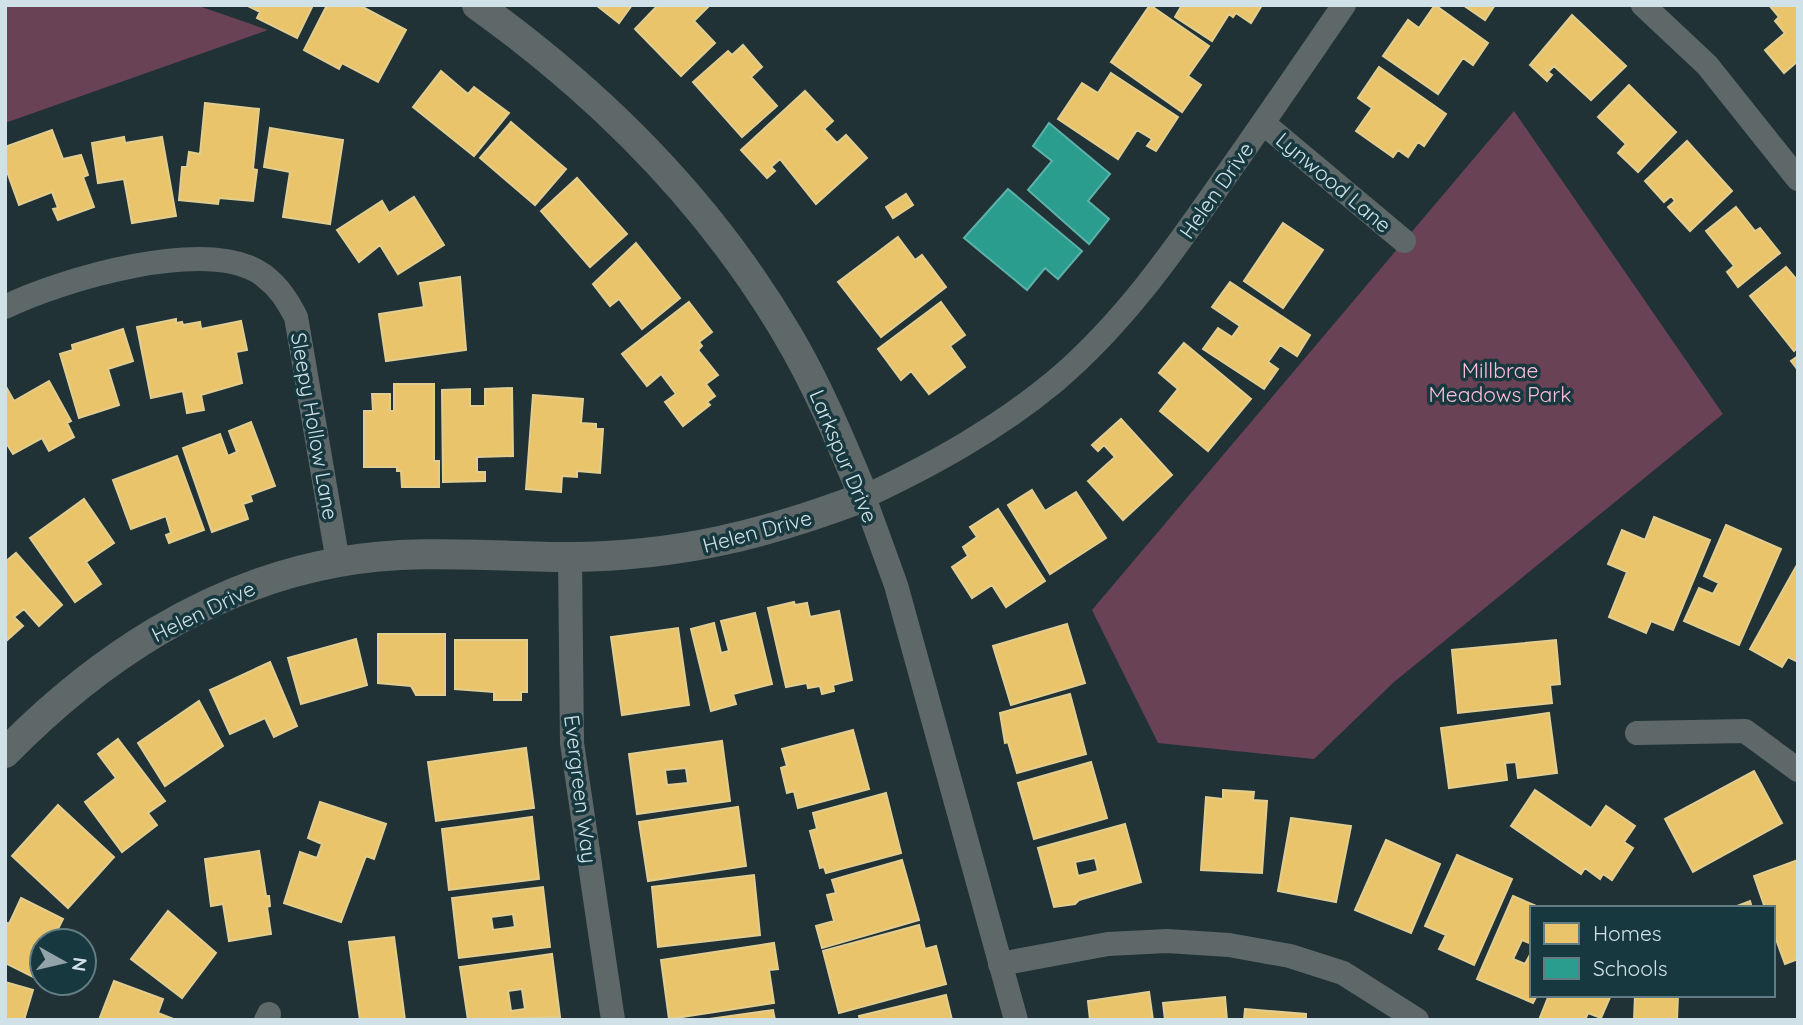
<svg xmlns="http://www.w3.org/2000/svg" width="1803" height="1025" font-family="Quicksand,sans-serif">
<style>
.green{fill:#694255}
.homes{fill:#e9c46a;stroke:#e2cd90;stroke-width:2;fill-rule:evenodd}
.schools{fill:#2a9d8f;stroke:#5cb2a9;stroke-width:2}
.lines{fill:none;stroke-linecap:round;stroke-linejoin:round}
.minor{stroke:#5f6869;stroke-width:24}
.tertiary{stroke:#5f6869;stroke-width:30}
.labels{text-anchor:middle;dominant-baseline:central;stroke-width:7;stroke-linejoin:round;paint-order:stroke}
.street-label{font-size:21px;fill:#d0e2e7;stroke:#17383f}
.park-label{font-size:21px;fill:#ffbed9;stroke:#17383f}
</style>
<rect width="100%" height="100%" fill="#203236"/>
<!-- green -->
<path class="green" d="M5,5h191l72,25 -263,93z
M1514,111l209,303 -329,268 -80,77 -156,-16 -66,-133z"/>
<!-- homes -->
<path class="homes" d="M246,5h67l-16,33 -40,-20 3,-6z
M327,5h32l47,25 -28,52 -36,-19 -3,6 -35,-19z
M596,5h36l-13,18z
M658,5h52l-16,16 21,22 -34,33 -46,-47z
M1150,5l59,41 -21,30 13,9 -19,27 -71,-50z
M1182,5h80l-11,18 -15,-10 -3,4 -4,-3 -17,27 -37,-24z
M1435,5l53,38 -15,22 -10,-7 -25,36 -55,-38 25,-36 11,8z
M1463,5h32l-10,15z
M1769,5h29v56l-14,12 -19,-23 20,-17 -10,-12 4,-4z
M1572,15l54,51 -35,34 -37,-34 -6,6 4,3 -5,6 -17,-16z
M743,45l19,22 -11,10 26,29 -35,31 -49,-55 35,-31 4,4z
M1379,67l67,47 -22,32 -6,-4 -10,15 -10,-7 -5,7 -37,-26 16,-23 -14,-10z
M441,71l27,23 6,-7 35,26 -35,43 -61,-49z
M1111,73l67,44 -22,34 -9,-5 5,-7 -15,-9 -19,29 -60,-40 24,-36 16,10z
M1629,85l47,47 -38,40 -20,-19 8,-9 -28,-27z
M805,91l28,30 -9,8 13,14 9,-8 21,23 -51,46 -36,-45 -9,8 4,4 -8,7 -26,-28z
M205,103l54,6 -6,60 4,1 -4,31 -34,-3 -1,6 -39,-4 3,-33h5l2,-15 11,2z
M511,122l55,47 -31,36 -55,-47z
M270,128l73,12 -13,84 -47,-7 7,-45 -26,-5z
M52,130l11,29 18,-4 7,20 -5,2 11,30 -36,13 -5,-11 5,-1 -6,-16 -33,13 -14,-39v-19z
M124,137l1,6 37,-6 14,79 -44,7 -8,-44 -26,4 -6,-40z
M1687,141l45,50 -42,40 -22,-24 7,-6 -4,-5 -7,6 -19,-21z
M577,178l50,56 -37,33 -49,-56z
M906,194l7,11 -20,13 -7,-11z
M414,197l30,48 -46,29 -18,-29 -21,17 -22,-32 45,-29 7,12z
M1736,207l19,24 5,-3 20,25 -42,34 -11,-15 7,-6 -28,-35z
M1283,223l40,27 -40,58 -39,-27z
M898,237l17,23 7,-5 24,32 -65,50 -43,-55z
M636,243l44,55 -38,31 -23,-30 -9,7 -17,-22z
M1786,267l12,14v66l-4,4 -44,-55z
M460,277l6,73 -80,11 -7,-47 45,-7 -4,-24z
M1230,282l80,53 -13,21 -17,-11 -12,17 10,7 -14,20 -61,-40 15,-21 14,9 8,-11 -28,-19z
M689,302l23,30 -13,10 3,4 -4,4 20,25 -12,9 9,12 -8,6 3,3 -27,21 -18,-24 11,-8 -15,-20 -14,12 -25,-32z
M941,302l24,33 -15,11 15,21 -36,27 -18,-23 -10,9 -23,-31z
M176,319v4l6,-1 1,3 17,-3 1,7 40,-8 6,29 -11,2 6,31 -41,12 3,15 -17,3 -4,-22 -32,7 -14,-71z
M123,329l10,32 -25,8 11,36 -40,13 -19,-64 13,-4 -1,-5z
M1184,343l67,56 -43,52 -48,-40 18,-22 -19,-16z
M1798,356v14l-7,-9z
M49,381l22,40 -4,2 7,14 -25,14 -7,-13 -29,16 -8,-13v-56l9,16z
M394,384h40v77h5v26h-37l-1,-16h-4v-4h-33v-56h9l-1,-17h18v17h4z
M512,388l1,68 -36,1v15h8v9l-42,1 -1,-92 28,-1v17h15v-17z
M533,395l50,4 -2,24 15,1v5h7l-3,44 -23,-2v6l-15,-1 -1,16 -35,-3z
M1121,419l51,56 -49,45 -35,-39 27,-24 -11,-12 -6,6 -6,-6z
M251,422l24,64 -25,9 2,6 -9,3 5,15 -36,13 -29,-84 37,-14 8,22 9,-4 -8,-21z
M177,456l27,74 -35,13 -3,-8 5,-2 -5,-17 -35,13 -18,-49z
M1032,490l13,21 31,-19 30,46 -56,36 -42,-69z
M84,499l30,44 -28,19 15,22 -26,18 -45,-64z
M998,509l47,72 -39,26 -14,-22 -20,13 -20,-31 16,-11 -5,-9 14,-10 -7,-10z
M1654,517l56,23 -37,90 -22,-9 -5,12 -37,-16 18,-45 -19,-8 14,-34 23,10z
M1726,525l55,24 -42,96 -55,-24 15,-33 14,6 6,-11 -15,-7z
M16,553l46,52 -23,21 -15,-17 -10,8 9,9 -18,16v-80z
M1798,563v99l-10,-5 -6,10 -32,-18z
M794,602l1,3 12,-2 3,14 29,-6 13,69 -19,5 1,6 -12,3 -2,-8 -12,2 -1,-5 -21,4 -18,-79z
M755,613l17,71 -39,10 3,10 -25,7 -20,-82 23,-6 7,30 8,-2 -8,-30z
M1067,624l18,59 -74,22 -18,-59z
M678,628l11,77 -67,10 -11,-78z
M378,634h67v61h-29l-5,-9 -33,-3z
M356,639l11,46 -66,19 -13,-46z
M455,640h72v52h-6v8h-27v-8l-39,-3z
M1556,640l4,44 -10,1 2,18 -94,10 -6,-63z
M270,662l27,64 -23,11 -9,-19 -35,16 -20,-44z
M1070,694l16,60 -69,19 -9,-31 -3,1 -5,-30z
M199,701l24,45 -58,40 -27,-43z
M1549,713l8,60 -39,5 -2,-16 -11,1 2,17 -58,8 -8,-60z
M853,730l16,59 -71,19 -4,-17 -7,2 -6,-25 6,-2 -5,-17z
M118,739l47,62 -17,12 9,12 -35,27 -37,-50 31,-24 -18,-24z
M722,741l8,60 -93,13 -8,-60zM686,768l2,15 -21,2 -2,-15z
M526,748l8,60 -98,13 -8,-59z
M1091,762l16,56 -73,21 -16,-56z
M1754,771l28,52 -89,49 -28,-53z
M1223,790l31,2 -1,8 14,1 -5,72 -61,-3 5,-73 17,2z
M1535,790l56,38 15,-22 29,20 -11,16 9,6 -21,32 -9,-6 -3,5 -15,-11 -4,6 -70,-48z
M886,793l15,60 -75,20 -2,-6 -4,1 -10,-37 7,-2 -4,-16z
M320,802l66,22 -12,35 -8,-3 -25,66 -57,-19 16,-51 17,6 5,-14 -14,-6z
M58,805l56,52 -46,51 -56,-52z
M738,807l8,59 -98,15 -9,-59z
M532,817l7,62 -90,11 -7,-61z
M1291,818l60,8 -15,76 -58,-11z
M1125,824l16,58 -62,18 -4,4 -21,3 -16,-59zM1095,858l3,13 -20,5 -3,-14z
M1386,840l54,24 -29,69 -56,-23z
M259,851l7,45h3l1,10 -3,1 4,27 -42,7 -6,-37 -12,2 -6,-47z
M1457,855l55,24 -38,86 -35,-16 7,-14 -21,-9z
M902,860l17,60 -97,28 -6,-22 18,-5 -7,-26 9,-2 -4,-13z
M1798,860v99l-13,5 -12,-33v-23h-8l-11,-32z
M754,875l6,60 -102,12 -6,-60z
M543,887l7,60 -91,11 -7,-60zM513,914l2,13 -22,3 -2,-13z
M1513,896l28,12h-9v36l-10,-4 -9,19 12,5 7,-13v44h5l-4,8 -56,-24z
M21,898l42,21 -11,22h-10v21l-7,16 -30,-15v-41l4,2z
M1750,901l2,7h-20z
M168,911l48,42 -34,45 -51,-39z
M919,925l6,24 11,-3 10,38 -107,29 -16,-62z
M394,937l11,83h-45l-11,-78z
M774,943l4,26 -9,1 5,33 -105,16 -8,-59z
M552,954l8,63 -92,3 -8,-53zM522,989l3,20 -14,2 -3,-20z
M114,981l49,18 -5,14 18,7h-77z
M5,982l28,8 -9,30h-19z
M1149,992l4,28h-63l-2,-19z
M946,995l6,25h-92l-1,-4z
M1549,995h62l-10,23 -13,-5 -3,7h-46z
M1635,995h43l-1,25h-43z
M1225,997l2,23h-62l-2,-17z
M1245,1009l61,5v6h-62z
M773,1010l2,10h-73z"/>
<!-- schools -->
<path class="schools" d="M1049,123l61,51 -22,27 21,18 -20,25 -61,-54 24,-29 -19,-15z
M1008,189l74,62 -24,28 -13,-11 -18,22 -63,-52z"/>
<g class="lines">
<!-- minor -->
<path class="minor" d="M1643,5l64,60 91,114
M1263,123l141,118
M5,307c55,-27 204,-72 258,-32 16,12 24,25 33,42l42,245
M570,557l2,186 41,277
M1637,733l108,-2 53,39
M1000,964l108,-20 59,-3 62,4 61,11 53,17 74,47
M266,1020l3,-6
M1016,1020l-120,-435 -32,-88c68,-32 132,-67 190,-115 68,-57 119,-130 169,-202 41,-58 81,-117 121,-175"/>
<!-- tertiary -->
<path class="tertiary" d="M5,753c91,-93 204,-168 334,-191 78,-14 154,-5 232,-5 107,-1 193,-22 293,-60 -23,-55 -46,-111 -77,-163 -78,-132 -186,-240 -310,-329"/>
</g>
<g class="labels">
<!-- street labels -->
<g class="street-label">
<text transform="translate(1334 182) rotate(40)">Lynwood Lane</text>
<text transform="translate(1216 190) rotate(-55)">Helen Drive</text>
<text transform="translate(315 426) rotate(80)">Sleepy Hollow Lane</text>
<text transform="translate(844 456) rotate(67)">Larkspur Drive</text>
<text transform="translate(757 531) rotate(-15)">Helen Drive</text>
<text transform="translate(203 611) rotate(-26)">Helen Drive</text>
<text transform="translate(581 789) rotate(83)">Evergreen Way</text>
</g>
<!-- park labels -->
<g class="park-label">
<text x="1500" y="370">Millbrae<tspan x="1500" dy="24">Meadows Park</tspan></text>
</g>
</g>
<!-- border -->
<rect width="1803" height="1025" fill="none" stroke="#d0e2e7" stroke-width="14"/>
<!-- legend -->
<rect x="1530" y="906" width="245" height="91" fill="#17383f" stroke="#617c82" stroke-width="2"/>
<rect x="1544" y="923" width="35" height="21" fill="#e9c46a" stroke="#617c82" stroke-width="2"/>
<text x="1593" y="941" font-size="21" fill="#d0e2e7">Homes</text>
<rect x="1544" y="958" width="35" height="21" fill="#2a9d8f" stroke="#617c82" stroke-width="2"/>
<text x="1593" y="976" font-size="21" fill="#d0e2e7">Schools</text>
<!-- north arrow -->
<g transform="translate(63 962) rotate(98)"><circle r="33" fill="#17383f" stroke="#617c82" stroke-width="2"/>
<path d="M0-5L12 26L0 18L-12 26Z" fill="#92a4a9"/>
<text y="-10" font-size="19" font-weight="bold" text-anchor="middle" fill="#d0e2e7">N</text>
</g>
</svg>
